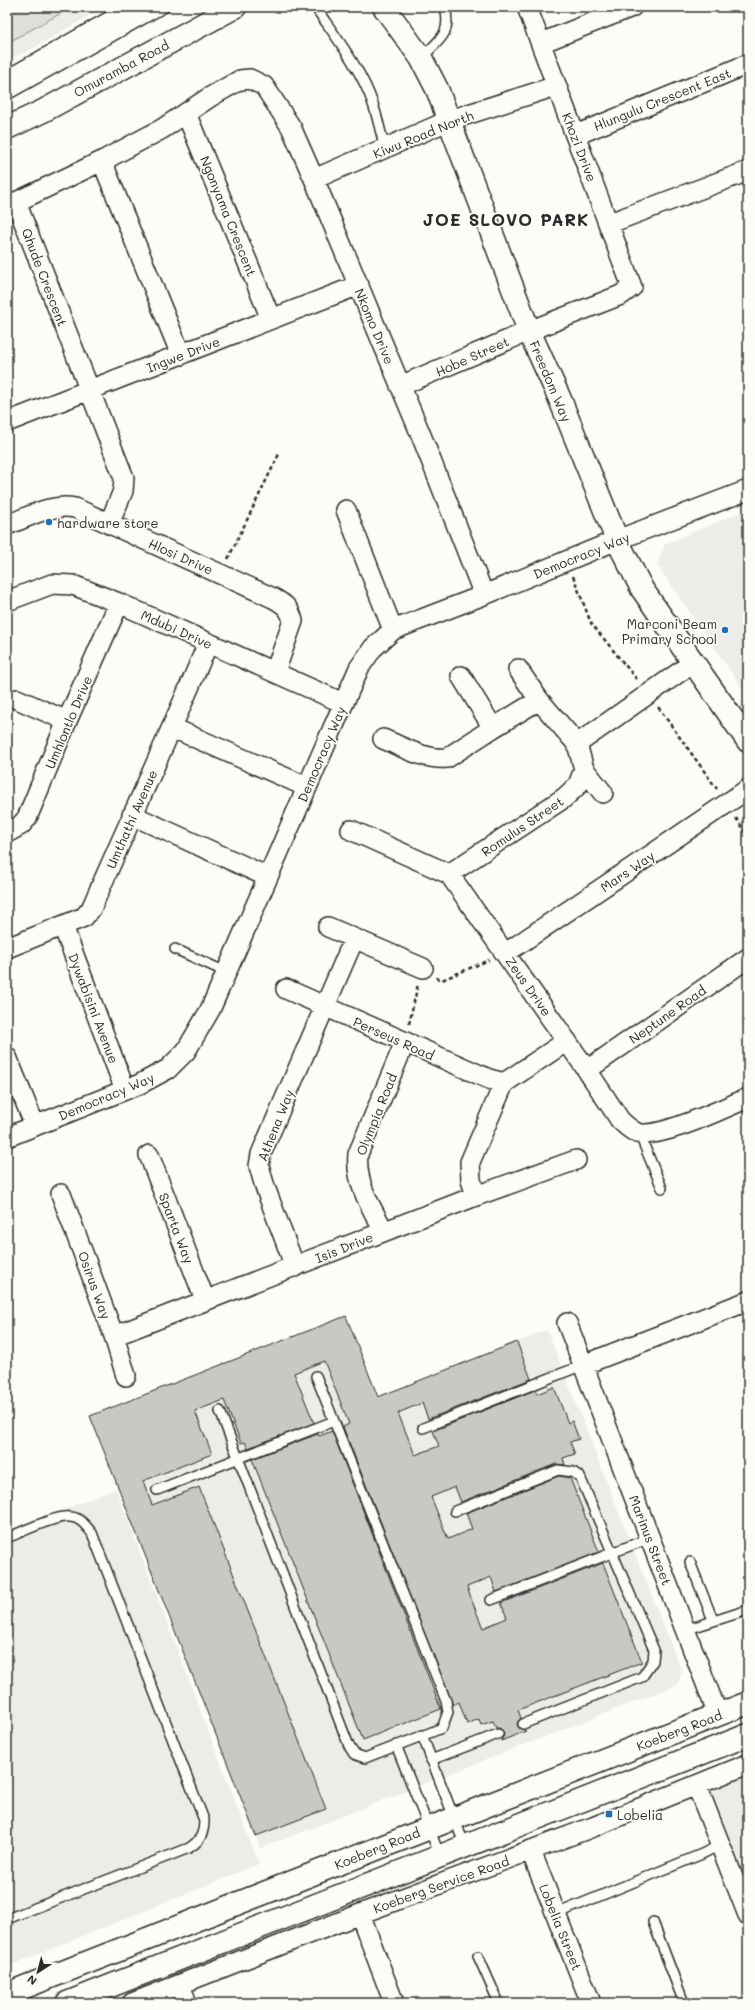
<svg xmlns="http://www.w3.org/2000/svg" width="755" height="2010" font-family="Mali,sans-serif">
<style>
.built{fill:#edece8}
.green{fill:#dfdeda;stroke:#858482}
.building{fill:#c9c8c4;stroke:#2b2b2b}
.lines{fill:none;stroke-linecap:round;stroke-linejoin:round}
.service-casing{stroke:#2b2b2b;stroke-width:12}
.minor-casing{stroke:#2b2b2b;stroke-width:22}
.tertiary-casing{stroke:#2b2b2b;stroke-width:25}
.secondary-casing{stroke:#2b2b2b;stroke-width:25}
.primary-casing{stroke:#2b2b2b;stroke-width:25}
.path{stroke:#2b2b2b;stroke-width:2.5;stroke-dasharray:4 3;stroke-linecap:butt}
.service{stroke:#fdfcf7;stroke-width:9}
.minor{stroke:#fdfcf7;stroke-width:19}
.tertiary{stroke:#fdfcf7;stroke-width:22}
.secondary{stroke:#fdfcf7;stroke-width:22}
.primary{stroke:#fdfcf7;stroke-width:22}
.poi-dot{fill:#1f6fb2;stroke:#fdfcf7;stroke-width:1.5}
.labels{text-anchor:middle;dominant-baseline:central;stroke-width:3.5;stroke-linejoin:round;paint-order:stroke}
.street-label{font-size:13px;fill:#2b2b2b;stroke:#fdfcf7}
.poi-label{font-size:13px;fill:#2b2b2b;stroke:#fdfcf7;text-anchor:start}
.district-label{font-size:17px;font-weight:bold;letter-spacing:1px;fill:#2b2b2b;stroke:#fdfcf7}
</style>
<rect width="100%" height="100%" fill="#fdfcf7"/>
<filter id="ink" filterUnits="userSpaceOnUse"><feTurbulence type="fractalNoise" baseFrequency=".025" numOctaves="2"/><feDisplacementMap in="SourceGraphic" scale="8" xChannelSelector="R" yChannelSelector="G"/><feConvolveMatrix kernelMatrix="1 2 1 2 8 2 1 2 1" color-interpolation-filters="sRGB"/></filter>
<g filter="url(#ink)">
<!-- built -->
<path class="built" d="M7,7h97l-72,42 -25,11z
M748,509v187l-91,-131 8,-21z
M346,1316l32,81 169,-67 135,343 -5,12 -416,163 -171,-432z
M116,1489l143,375 -252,103v-436z
M748,1764v151l-51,-129z"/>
<!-- green -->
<path class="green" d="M7,7h65l-65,36z"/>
<!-- building -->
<path class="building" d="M346,1316l32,81 139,-55 14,37 -103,40 -6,-16 -24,10 17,42 24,-9 -6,-15 102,-41 2,4 17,-7 14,36 4,-2 7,18 -9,3 5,12 -12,4 2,7 -9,-1 -95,38 -6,-15 -24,10 17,42 24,-10 -6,-16 93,-37 11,2 29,74 -103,40 -5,-15 -24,10 7,19 9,22 24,-10 -6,-15 102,-40 39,99 -124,48 3,8 -4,5 1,4 8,4 -25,10 3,-6 -1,-4 -4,-3h-3l-3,-7 -12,4 -2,-6 -12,5 -8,-22 -6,3 -110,-278 6,-3 -25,-63 -30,12 20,50 -66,25 -3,-6 -4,1 -17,-43 -29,11 17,43 -69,27 9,24 47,-18 127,322 -70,27 -166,-420z
M332,1431l109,278 -78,31 -111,-281 66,-25 1,2z"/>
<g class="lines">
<defs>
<path id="service" d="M318,11c20,29 44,60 55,93 5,15 8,30 12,45
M421,58c18,-18 31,-23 24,-51
M7,95l158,-88
M175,949l51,23
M639,1133l23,55
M220,1411l129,335 5,8 11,4 77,-30 6,-16 -2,-11 -130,-325
M423,1428l160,-63
M157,1490l177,-69
M455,1511l103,-41 15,2 7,5 74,173 -1,11 -11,16 -119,47
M7,1538c15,-6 49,-23 63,-21 10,0 16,9 22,16l112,287c0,14 -4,21 -15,28l-182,71
M690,1562l23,58
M491,1600l159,-62
M685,1630l63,-20
M422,1735l43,111
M396,1745l44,111
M431,1760l67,-26
M556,1914l146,-60 18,-9
M653,1922l31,81
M478,1956l21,47"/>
<path id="minor" d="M541,43l91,-36
M186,113l85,206
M576,135l172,-71
M102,161l60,-32 48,-32 30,-17 10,-1 14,7 27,41 23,52 107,256 63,160
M314,179l136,-59 106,-34
M610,223l138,-52
M400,386l129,-55 92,-36 11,-8 -105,-280
M7,422l352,-137
M346,510l47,120
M109,524l14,-33 1,-13 -108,-276 86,-41 79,194
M7,525c22,-8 44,-22 68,-17l198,90c11,6 17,10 20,23l-18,51
M7,601l45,-17 21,1 46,18 224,100
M518,669l21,31 38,44 7,25 19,24
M461,676l32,52
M17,699l50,22
M173,728l134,59
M383,739c20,8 41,21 64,19l46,-30 46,-28
M577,744l117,-82
M132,815l136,62
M351,830l98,44 138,196 33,50c5,5 11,10 17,13 22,7 89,-26 111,-35
M7,833l14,-8 6,-7 40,-97 52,-118
M449,874l115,-76 14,-13 6,-16
M63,926l62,164
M328,927l95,41
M7,948l77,-31 7,-8c39,-89 80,-177 117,-266
M506,953l242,-164
M286,989l203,90 15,4
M7,1057l28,69
M587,1070l161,-112
M7,1137l133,-53 28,-15 18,-18 24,-41 149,-342 14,-20 20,-18 91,-35 133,-55 131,-50
M149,1155l56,145
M61,1194l53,142 12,40
M476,1196l-5,-16 -1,-18 34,-79 63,-42
M384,1231c-13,-24 -29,-48 -26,-77l47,-112
M295,1267l-30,-80 -6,-21 2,-12 93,-215
M567,1323l151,392
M114,1336l362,-140 100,-36
M583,1365l165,-64
M697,1786l51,129
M531,1851l60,152
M360,1914l34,89
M180,1985l7,18
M132,2003l228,-89 233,-87 155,-63"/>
<path id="tertiary" d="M384,7l37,51 16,31 92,242 30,66 58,143 25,49 106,152"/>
<path id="secondary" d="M7,82l131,-75
M7,128l36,-17 192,-104"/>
<path id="primary" d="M7,1994l741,-291
M67,2003l681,-268"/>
</defs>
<!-- service casing -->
<use href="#service" class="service-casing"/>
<!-- minor casing -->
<use href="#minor" class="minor-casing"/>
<!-- tertiary casing -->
<use href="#tertiary" class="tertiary-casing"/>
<!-- secondary casing -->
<use href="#secondary" class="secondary-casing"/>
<!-- primary casing -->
<use href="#primary" class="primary-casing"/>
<!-- path -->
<path class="path" d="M228,559l52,-107
M573,576l18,47 47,58
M658,707l59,82
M736,818l12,18
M436,978l6,2 47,-20
M409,1024l9,-40"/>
<!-- service -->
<use href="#service" class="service"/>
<!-- minor -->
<use href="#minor" class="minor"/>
<!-- tertiary -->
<use href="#tertiary" class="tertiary"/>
<!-- secondary -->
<use href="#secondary" class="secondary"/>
<!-- primary -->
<use href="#primary" class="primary"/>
</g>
</g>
<!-- markers -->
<g class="poi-dot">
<circle cx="49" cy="522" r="4"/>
<circle cx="725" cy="630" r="4"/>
<rect x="605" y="1810" width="8" height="8" rx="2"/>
</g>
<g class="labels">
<!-- street labels -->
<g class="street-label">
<text transform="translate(121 68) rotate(-28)">Omuramba Road</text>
<text transform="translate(662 99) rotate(-22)">Hlungulu Crescent East</text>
<text transform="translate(423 134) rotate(-22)">Kiwu Road North</text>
<text transform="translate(580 147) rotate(69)">Khozi Drive</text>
<text transform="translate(229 216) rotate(68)">Ngonyama Crescent</text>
<text transform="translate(45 277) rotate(69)">Qhude Crescent</text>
<text transform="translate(375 326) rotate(67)">Nkomo Drive</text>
<text transform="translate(183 354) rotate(-21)">Ingwe Drive</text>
<text transform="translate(472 356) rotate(-24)">Hobe Street</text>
<text transform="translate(551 381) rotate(67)">Freedom Way</text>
<text transform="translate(581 555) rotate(-22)">Democracy Way</text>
<text transform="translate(181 556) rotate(24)">Hlosi Drive</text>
<text transform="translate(177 629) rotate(24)">Mdubi Drive</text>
<text transform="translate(68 722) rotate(-67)">Umhlontlo Drive</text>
<text transform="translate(321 754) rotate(-67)">Democracy Way</text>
<text transform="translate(131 819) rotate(-66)">Umthathi Avenue</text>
<text transform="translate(522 826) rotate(-34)">Romulus Street</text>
<text transform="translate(627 871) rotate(-34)">Mars Way</text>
<text transform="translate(529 986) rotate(55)">Zeus Drive</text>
<text transform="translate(94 1008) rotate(69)">Dywabisini Avenue</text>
<text transform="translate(667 1014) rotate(-35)">Neptune Road</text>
<text transform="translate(394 1038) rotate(24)">Perseus Road</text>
<text transform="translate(106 1096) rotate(-23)">Democracy Way</text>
<text transform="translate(376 1114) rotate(-68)">Olympia Road</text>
<text transform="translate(275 1125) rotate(-68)">Athena Way</text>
<text transform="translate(177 1228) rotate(69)">Sparta Way</text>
<text transform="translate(344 1247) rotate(-22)">Isis Drive</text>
<text transform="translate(95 1285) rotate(70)">Osirus Way</text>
<text transform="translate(651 1540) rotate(69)">Marinus Street</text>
<text transform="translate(679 1730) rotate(-21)">Koeberg Road</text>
<text transform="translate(377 1848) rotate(-22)">Koeberg Road</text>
<text transform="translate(441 1884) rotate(-20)">Koeberg Service Road</text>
<text transform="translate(561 1927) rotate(68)">Lobelia Street</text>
</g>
<!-- poi labels -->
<g class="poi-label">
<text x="57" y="522">hardware store</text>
<text x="717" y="623" text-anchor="end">Marconi Beam<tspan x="717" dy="15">Primary School</tspan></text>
<text x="617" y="1814">Lobelia</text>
</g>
<!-- district labels -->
<g class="district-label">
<text x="506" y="219">JOE SLOVO PARK</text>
</g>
</g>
<!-- margin -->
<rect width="755" height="2010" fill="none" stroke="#fdfcf7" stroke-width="24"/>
<rect x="12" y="12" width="731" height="1986" fill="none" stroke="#2b2b2b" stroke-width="1.5" filter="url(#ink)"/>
<!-- north arrow -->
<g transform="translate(38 1972) rotate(216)" stroke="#fdfcf7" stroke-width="3" paint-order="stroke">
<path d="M0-3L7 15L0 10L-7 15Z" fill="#2b2b2b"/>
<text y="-6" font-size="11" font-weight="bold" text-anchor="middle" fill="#2b2b2b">N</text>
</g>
</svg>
